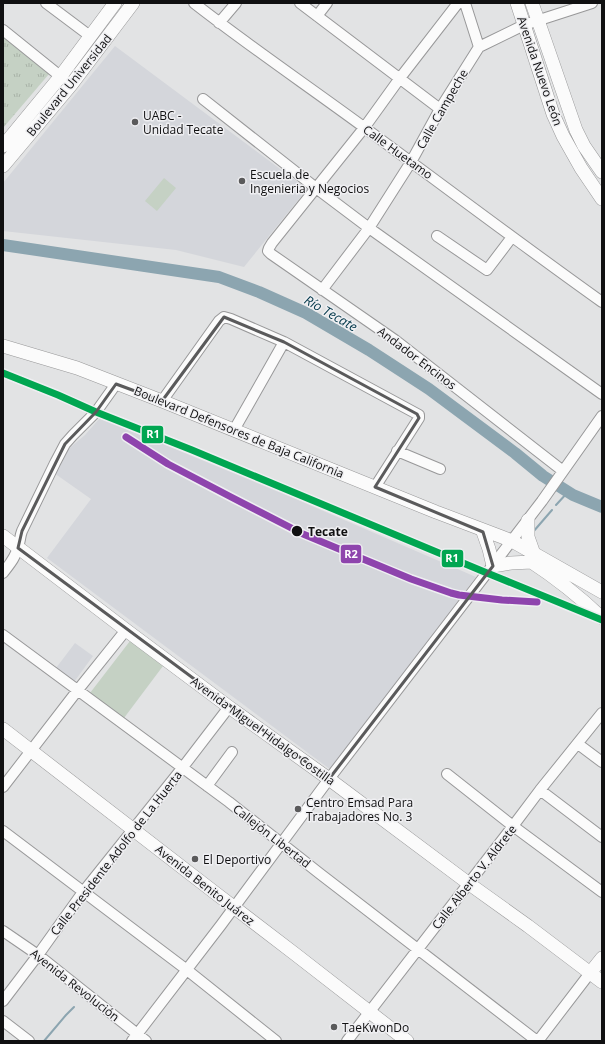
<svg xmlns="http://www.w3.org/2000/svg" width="605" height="1044" font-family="'Open Sans',sans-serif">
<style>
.built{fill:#d4d6db}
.grass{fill:#c5d1c4}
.park{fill:url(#park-tufts)}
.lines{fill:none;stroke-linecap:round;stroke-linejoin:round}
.stream{stroke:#8ca5b0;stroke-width:2}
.river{stroke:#8ca5b0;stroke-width:12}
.minor-casing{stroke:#989899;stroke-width:12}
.major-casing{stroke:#989899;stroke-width:14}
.minor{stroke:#fbfbfb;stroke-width:10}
.major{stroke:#fbfbfb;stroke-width:13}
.rail-1-casing{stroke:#efeff2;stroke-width:10}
.rail-2-casing{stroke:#efeff2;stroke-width:10}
.rail-1{stroke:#00a651;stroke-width:7}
.rail-2{stroke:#8e44ad;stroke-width:7}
.marked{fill:none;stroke:#5a5a5b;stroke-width:3;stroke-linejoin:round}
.poi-dot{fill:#5a5a5b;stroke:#efeff2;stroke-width:1.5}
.stop-dot{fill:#101011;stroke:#efeff2;stroke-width:1.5}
.labels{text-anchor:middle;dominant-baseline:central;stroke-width:3;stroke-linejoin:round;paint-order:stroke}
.street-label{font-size:12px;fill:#101011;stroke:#efeff2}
.poi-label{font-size:12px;fill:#101011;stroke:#efeff2;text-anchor:start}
.stop-label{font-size:12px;font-weight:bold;fill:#101011;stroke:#efeff2;text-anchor:start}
.water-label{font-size:13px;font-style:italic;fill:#003749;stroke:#efeff2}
.line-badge{stroke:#efeff2;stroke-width:1.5}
.badge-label{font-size:11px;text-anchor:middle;font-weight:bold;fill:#fff}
</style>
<defs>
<pattern id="park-tufts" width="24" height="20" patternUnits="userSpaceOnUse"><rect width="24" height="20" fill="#c5d1c4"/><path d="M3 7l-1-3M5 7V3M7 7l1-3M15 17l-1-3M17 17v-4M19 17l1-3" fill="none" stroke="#a8b2a7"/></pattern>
</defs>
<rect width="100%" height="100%" fill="#e2e3e4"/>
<!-- built -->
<path class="built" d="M115,46l192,143 -63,78 -68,-17 -173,-19v-48z
M100,418l198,82 178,77 -145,193 -284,-212 44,-59 -37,-26 12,-22 19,-16z
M75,643l18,13 -19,26 -18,-14z"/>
<!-- grass -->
<path class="grass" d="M164,178l12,10 -19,23 -12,-10z
M130,641l33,25 -39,52 -34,-25z"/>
<!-- park -->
<path class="park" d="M3,37l46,37 -46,54z"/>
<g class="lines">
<!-- stream -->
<path class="stream" d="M556,505l12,-13
M533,532l19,-22
M44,1041l22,-26 8,-8"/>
<!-- river -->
<path class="river" d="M3,245l216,32 40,15 47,21 63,37 60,39 86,64 28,23 30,19 29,12"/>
<defs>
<path id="minor" d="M46,3l44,33
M194,3c55,43 114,83 171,125 79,58 157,117 237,174
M300,3l140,106
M458,3l-58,75 -36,50 -92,115 -3,5 -1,3 3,3 124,86 168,131
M465,3l14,44
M317,16l10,-13
M219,23l17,-20
M3,30l62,50
M203,99l113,89 53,40 233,166
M437,236l50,34 25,-33
M322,290l47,-62 42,-66 29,-53 39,-62 45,-22 68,-22
M162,401l57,-80 5,-4 7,2 53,23 135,73v3l-44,69
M234,430l50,-88
M397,451l43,18
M3,573c6,-8 13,-16 15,-26 2,-5 2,-11 4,-16l33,-68 10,-19 8,-9 23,-23 20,-28
M3,635l226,167 90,71 218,168
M578,744l24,18
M447,774l66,52 89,66
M207,786l25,-34
M3,787l74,-96 49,-61
M540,790l62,47
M3,831l184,139 89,71
M3,931l35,24 108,86
M3,1001l35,-46 45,-63 100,-125 46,-60
M3,1021l26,20
M132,1041l89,-116 108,-146 213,-278 60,-85
M347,1041l166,-215 27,-36 62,-77
M538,1041l52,-68"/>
<path id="major" d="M517,3l36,111 10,22 18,32 21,31
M532,3l44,127 8,16 18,26
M3,146l57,-69 55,-74
M3,166l68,-81 62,-82
M3,346l74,22 85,33 274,111 66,25 10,4 90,51
M528,520v17l6,17
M483,532l6,17 4,17 18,-3 21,-1
M3,536l123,94 103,77 100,72 139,104 60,43 74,56
M530,561c26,17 50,36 72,57
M3,729l211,163 81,62 112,87
M590,973l12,-15"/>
</defs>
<!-- minor casing -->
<use href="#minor" class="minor-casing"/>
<!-- major casing -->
<use href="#major" class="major-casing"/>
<!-- minor -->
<use href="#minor" class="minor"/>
<!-- major -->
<use href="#major" class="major"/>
<defs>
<path id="rail-1" d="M3,373l55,22 38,17 96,38 295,123 115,47"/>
<path id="rail-2" d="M126,437l42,27 63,33 72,37 108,45 40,14 8,2 43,5 35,2"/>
</defs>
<!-- rail-1 casing -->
<use href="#rail-1" class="rail-1-casing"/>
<!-- rail-2 casing -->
<use href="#rail-2" class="rail-2-casing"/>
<!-- rail-1 -->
<use href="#rail-1" class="rail-1"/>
<!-- rail-2 -->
<use href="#rail-2" class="rail-2"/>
</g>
<!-- marked area -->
<path class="marked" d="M224,317l60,25 133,72 2,4 -44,69 108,45 10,34 -164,213 -311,-231 4,-17 43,-87 31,-32 20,-28 46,17z"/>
<!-- markers -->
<g class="poi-dot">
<circle cx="135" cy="122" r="4"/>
<circle cx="242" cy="181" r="4"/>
<circle cx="298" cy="809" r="4"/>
<circle cx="195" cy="859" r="4"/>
<circle cx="334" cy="1027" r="4"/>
</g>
<circle class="stop-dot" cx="297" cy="531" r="6"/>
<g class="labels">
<!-- street labels -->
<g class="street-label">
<text transform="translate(540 71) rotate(71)">Avenida Nuevo León</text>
<text transform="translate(69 85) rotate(-51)">Boulevard Universidad</text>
<text transform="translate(442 109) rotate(-60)">Calle Campeche</text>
<text transform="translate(398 152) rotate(36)">Calle Huetamo</text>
<text transform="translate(417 358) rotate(37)">Andador Encinos</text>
<text transform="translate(239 432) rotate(22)">Boulevard Defensores de Baja California</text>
<text transform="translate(263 731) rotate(36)">Avenida Miguel Hidalgo Costilla</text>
<text transform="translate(272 836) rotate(38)">Callejón Libertad</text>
<text transform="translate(116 853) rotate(-52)">Calle Presidente Adolfo de La Huerta</text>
<text transform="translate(474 877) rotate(-52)">Calle Alberto V. Aldrete</text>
<text transform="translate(205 885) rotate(38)">Avenida Benito Juárez</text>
<text transform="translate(75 985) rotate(38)">Avenida Revolución</text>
</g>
<!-- poi labels -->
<g class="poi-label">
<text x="143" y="115">UABC -<tspan x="143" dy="14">Unidad Tecate</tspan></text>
<text x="250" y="174">Escuela de<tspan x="250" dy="14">Ingenieria y Negocios</tspan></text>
<text x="306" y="802">Centro Emsad Para<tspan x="306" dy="14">Trabajadores No. 3</tspan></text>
<text x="203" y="859">El Deportivo</text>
<text x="342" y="1027">TaeKwonDo</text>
</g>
<!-- stop labels -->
<g class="stop-label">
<text x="308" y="531">Tecate</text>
</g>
<!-- water labels -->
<g class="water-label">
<text transform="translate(331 313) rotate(30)">Río Tecate</text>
</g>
</g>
<g class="line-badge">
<rect x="141" y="425" width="23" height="19" rx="4" fill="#00a651"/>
<rect x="340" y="544" width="22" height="20" rx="4" fill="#8e44ad"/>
<rect x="441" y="549" width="23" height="19" rx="4" fill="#00a651"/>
</g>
<g class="badge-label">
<text x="153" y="438">R1</text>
<text x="351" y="558">R2</text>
<text x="452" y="562">R1</text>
</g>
<!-- border -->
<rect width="605" height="1044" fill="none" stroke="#101011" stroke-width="8"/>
</svg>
